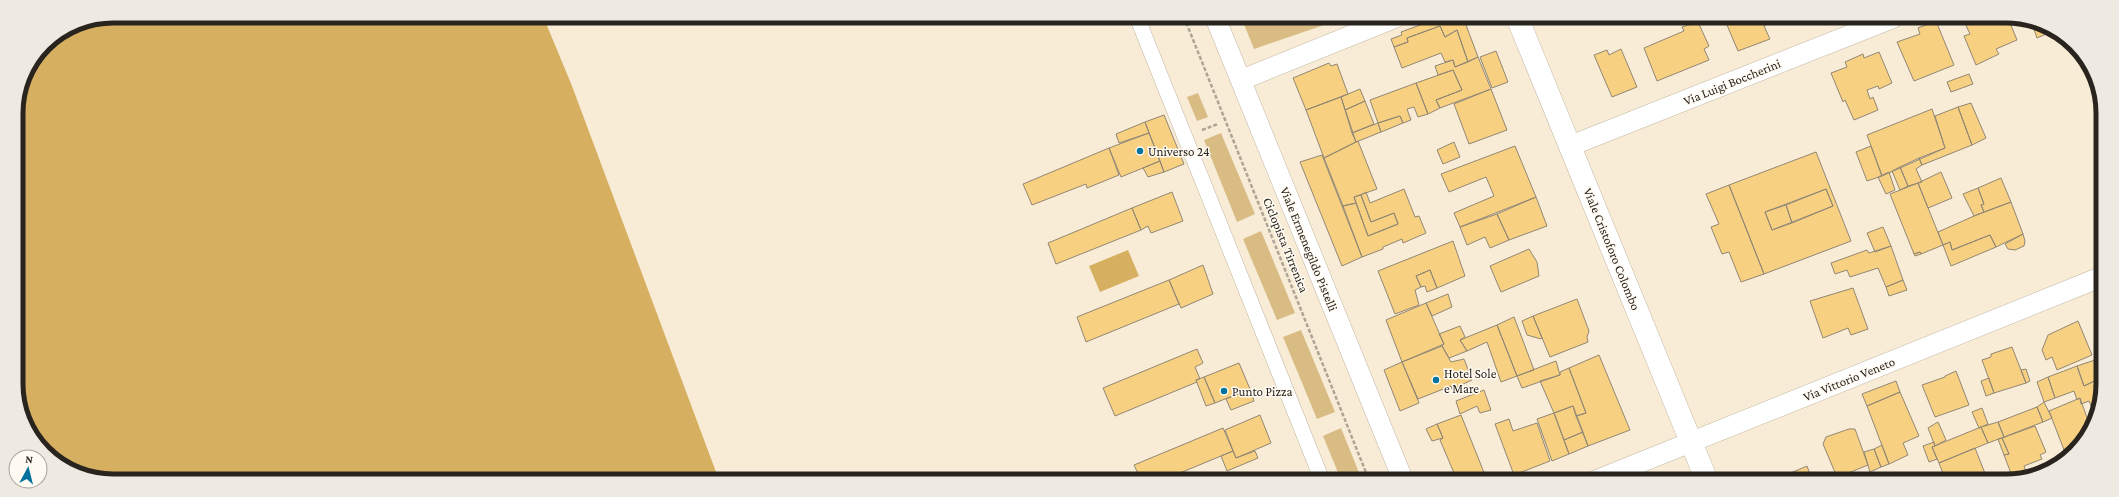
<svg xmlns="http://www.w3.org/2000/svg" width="2119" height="497" font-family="'Crimson Pro',serif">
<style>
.green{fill:#d9bc84}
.water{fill:#d6af60}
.building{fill:#f8d081;stroke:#918774;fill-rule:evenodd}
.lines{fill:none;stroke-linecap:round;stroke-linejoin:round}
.pedestrian-casing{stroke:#c1b6a2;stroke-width:16}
.minor-casing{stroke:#c1b6a2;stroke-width:21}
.tertiary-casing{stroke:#c1b6a2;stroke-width:23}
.path{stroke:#aea595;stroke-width:2.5;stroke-dasharray:4 2;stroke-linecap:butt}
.pedestrian{stroke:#fff;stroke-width:15}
.minor{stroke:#fff;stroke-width:20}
.tertiary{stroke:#fff;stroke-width:22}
.poi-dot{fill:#01729d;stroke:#fffaf2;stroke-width:1.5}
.labels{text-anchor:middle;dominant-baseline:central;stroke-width:3;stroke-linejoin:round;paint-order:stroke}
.street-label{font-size:13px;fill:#29251e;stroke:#fffaf2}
.poi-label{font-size:13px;fill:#29251e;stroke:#fffaf2;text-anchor:start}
.rim{fill:none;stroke:#29251e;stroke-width:5}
</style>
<rect width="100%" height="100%" fill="#f8ecd7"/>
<!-- green -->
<path class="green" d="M1241,17h17l2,5 15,-5h51l1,7 -73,25z
M1198,93l10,24 -11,4 -10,-24z
M1221,133l34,81 -18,8 -33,-82z
M1261,231l34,82 -18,7 -34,-81z
M1301,330l34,82 -18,7 -34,-82z
M1341,428l21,52h-21l-18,-44z"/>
<!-- water -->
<path class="water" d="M113,16h430l29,70 147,394 -625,-1 -49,-26 -27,-50 -2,-296 10,-37 19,-26 31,-21z
M1128,250l11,26 -39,16 -11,-26z"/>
<!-- building -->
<path class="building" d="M1442,17h21l15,40 -10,5 -11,-32 -12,7 -5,-11 -33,12 1,4 -14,5 -3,-8 11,-4 -1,-3z
M1724,18h39l3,7 -2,1 6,13 -32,12z
M1967,18h41l9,22 -21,9 3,5 -23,11 -12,-29 6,-2 -7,-15z
M1936,21l18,44 -40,16 -17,-39 23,-8 -2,-6z
M2031,21l20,11 -14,6z
M1698,22l11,24 -5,3 5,11 -52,21 -13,-33 40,-17 -2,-4z
M1440,26l5,11 12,-7 11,32 -13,5 -2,-7 -8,2 -4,-9 -39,15 -8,-21 14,-5 -1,-4z
M1621,49l16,38 -25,10 -18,-42 13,-5 2,5z
M1496,51l12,31 -16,6 -12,-31z
M1879,52l13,31 -13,6 -1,-3 -11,4 3,9 3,-2 5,13 -24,10 -9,-20 -2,2 -12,-29 16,-6 -2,-5 18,-8 1,4z
M1478,57l13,32 -51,19 -4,-8 26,-10 -9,-20 -15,5 -3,-9 18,-6 2,7z
M1329,63l2,3 6,-2 11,30 -42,16 -13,-32z
M1453,70l9,20 -26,10 4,8 -12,6 -12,-31z
M1969,74l4,10 -22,8 -4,-10z
M1416,83l12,31 -10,3 -4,-10 -7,2 4,11 -8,3 -3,-7 -22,7 -8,-23z
M1360,89l5,12 -20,9 -4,-13z
M1491,89l16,41 -38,14 -15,-40z
M1341,97l15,45 -32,16 -18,-48z
M1365,101l9,23 -22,9 -7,-23z
M1971,103l15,35 -14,7 -14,-38z
M1958,107l14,38 -50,20 -3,-7 26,-10 -10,-32z
M1932,109l13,39 -63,28 -15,-41z
M1164,115l20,49 -20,8 -19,-50z
M1400,116l3,7 -22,9 -3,-9z
M1145,122l4,11 -30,10 -3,-9z
M1378,123l3,9 -25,10 -4,-9z
M1149,133l11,28 -39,16 -12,-29z
M1358,141l19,48 -23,8 2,6 -13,3 -19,-48z
M1454,142l6,15 -17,7 -6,-14z
M1515,146l21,51 -76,30 -6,-14 40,-17 -8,-19 -37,15 -8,-18z
M1871,146l11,30 -15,5 -11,-29z
M1109,148l10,27 -32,13 -1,-4 -54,21 -9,-21z
M1816,152l35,89 -87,33 -35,-89zM1826,189l7,17 -61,24 -7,-18z
M1322,155l40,102 -20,9 -42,-104z
M1919,158l3,7 -6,4 6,13 -14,4 -8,-19z
M1160,161l4,11 -16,5 -5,-9z
M1900,167l8,19 -8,4 -8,-19z
M1889,172l6,18 -9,4 -8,-17z
M1941,172l11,26 -24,10 -10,-25z
M2001,178l10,24 -27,10 -3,-7 3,-1 -6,-16z
M1918,183l25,62 -22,9 -1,-2 -6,2 -24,-60z
M1729,185l35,89 -23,8 -12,-30 -7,2 -11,-27 8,-3 -13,-30z
M1978,188l6,16 -3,1 3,7 -10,4 -11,-22z
M1404,189l11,28 4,-1 7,17 -23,10 -1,-4 -19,8v2l-21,8 -19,-51 13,-3 12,33 30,-12 -4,-11 -23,9 -10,-27 5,-3 4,11z
M1826,189l7,17 -41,17 -6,-18z
M1172,192l11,29 -32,12 -3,-7 -7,4 -9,-22z
M1361,195l10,27 23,-9 4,11 -30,12 -14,-39z
M1536,197l11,29 -38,14 -12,-26z
M2011,202l12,32 -27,13 -6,-12 -38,15 -2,-8 -7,3 -5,-13 36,-16z
M1786,205l6,18 -20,7 -7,-18z
M1132,208l9,22 -85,34 -8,-21z
M1497,214l12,26 -19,8 -5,-11 -18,8 -7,-18z
M1883,227l8,19 -16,6 -8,-19z
M2023,234l2,7 -1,5 -9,4 -7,-1 -3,-5z
M1990,235l6,12 -45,19 -8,-21 7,-3 2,8z
M1453,241l12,35 -28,12 -7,-18 -14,6 5,11 -6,3 4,15 -24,9 -17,-43z
M1891,246l12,34 -17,7 -8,-19 -28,9 -3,-7 -12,4 -4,-11 36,-13 2,3z
M1529,249l8,13 2,14 -38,16 -11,-26z
M1920,252l1,2 -6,2 -1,-2z
M1203,265l10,29 -32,14 -12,-28z
M1430,270l7,18 -10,4 -2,-6 -4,1 -5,-11z
M1169,280l10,24 -93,38 -9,-25z
M1903,280l4,10 -18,6 -3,-9z
M1853,288l15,41 -17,6 -3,-7 -25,10 -13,-37z
M1448,294l4,13 -20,9 -6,-13z
M1577,299l12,32 -2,6 1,5 -38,15 -17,-41z
M1426,303l18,41 -42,18 -16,-42z
M1533,316l9,22 -1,1 -14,-4 -5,-14z
M1514,317l20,53 -17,6 -20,-51z
M2078,321l14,34 -35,15 -5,-13 -6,3 -4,-10 6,-15z
M1497,325l20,51 -16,6 -14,-40 -20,9 -7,-11z
M1460,326l5,11 -5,3 7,11 -18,7 -7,-12 2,-2 -5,-10z
M1442,346l9,16 13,-3 8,21 -20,9 -1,-3 -33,13 -16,-37z
M2012,347l14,36 -32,10 -12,-33 9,-3v-3z
M1197,349l6,14 -8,4 5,12 -4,1 1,2 -82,34 -12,-28z
M1599,355l31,75 -42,16 -12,-30 10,-3 -17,-45z
M2101,358v20l-17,8 -7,-20z
M1556,361l4,14 -38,13 -5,-12z
M1402,362l17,41 -19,8 -16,-41z
M1239,363l11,26 -35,14 -11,-26z
M2077,366l7,20 17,-8v25l-5,14 -7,-16 -8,3 -1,-6 -3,2 -3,-9 -19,7 -7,-21z
M1569,368l17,45 -10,3 -3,-10 -19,7 -14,-32 20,-6v-3z
M2026,369l4,12 -4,2 -5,-13z
M1956,371l13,34 -34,12 -13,-32 23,-8v-1z
M1204,377l11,26 -9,3 -10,-26z
M2048,377l7,21 -11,4 -7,-20z
M1989,378l5,15 -8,3 -5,-15z
M1896,381l4,11 -33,14 -5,-12z
M1250,389l4,12 -23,9 -5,-11z
M1484,390l7,20 -11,3 -3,-7 -17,8 -4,-13z
M1900,392l19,44 -16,7 5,12 -19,9 -22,-58z
M2080,398l11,31 -17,23 -8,3 -17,-44z
M2044,402l8,16 -9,4 -6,-15z
M1573,406l10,26 -19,8 -10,-27z
M2037,407l6,15 -39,15 -6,-15z
M1982,408l6,16 -9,4 -7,-16z
M1554,413l15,41 -17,7 -15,-42z
M1260,415l11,28 -35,15 -11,-28z
M1461,415l26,65h-30l-17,-40 3,-2 -6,-14z
M1509,419l4,12 24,-8 13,38 -36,14 -19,-51z
M1938,422l8,18 -11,6 -7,-18z
M1998,422l6,15 -16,6 -7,-16z
M1437,424l6,14 -11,3 -6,-12z
M2035,426l11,26 -6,3 2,4 -18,7 2,6 -14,4 -8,-21 5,-1 -7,-16z
M1981,427l7,16 -49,20 -7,-16z
M1223,428l10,23 -70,29h-22l-7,-15z
M1849,429h6l13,36 -22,9 -1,4 -5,2 -3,-3 -14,-33 3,-7z
M1583,432l5,14 -19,8 -5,-14z
M2002,438l7,16 -5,1 -6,-16z
M1934,442l1,4 -3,1 5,12 -8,3 -6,-16z
M1882,445l7,19 -8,3 -7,-18z
M1975,448l13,33h-42l-7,-18z
M1874,449l7,18 -11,5 -6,-20z
M1233,451l3,7 19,-7 3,7 -31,13 -6,-15z
M1807,466l4,11 -8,4h-31z
M1811,477l2,4h-10z"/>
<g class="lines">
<defs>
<path id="pedestrian" d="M1137,17l185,463"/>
<path id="minor" d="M1215,17l188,463
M1241,80l156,-63
M1570,146l323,-128
M1597,480l504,-203"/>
<path id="tertiary" d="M1517,17l190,464"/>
</defs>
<!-- pedestrian casing -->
<use href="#pedestrian" class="pedestrian-casing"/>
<!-- minor casing -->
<use href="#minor" class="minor-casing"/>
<!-- tertiary casing -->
<use href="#tertiary" class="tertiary-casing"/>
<!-- path -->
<path class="path" d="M1184,17l185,463
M1202,130l16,-6"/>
<!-- pedestrian -->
<use href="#pedestrian" class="pedestrian"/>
<!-- minor -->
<use href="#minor" class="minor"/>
<!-- tertiary -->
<use href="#tertiary" class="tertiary"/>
</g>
<!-- markers -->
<g class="poi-dot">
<circle cx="1140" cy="151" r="4"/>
<circle cx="1436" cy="380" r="4"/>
<circle cx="1224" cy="391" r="4"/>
</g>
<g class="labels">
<!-- street labels -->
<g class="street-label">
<text transform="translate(1732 82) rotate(-22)">Via Luigi Boccherini</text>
<text transform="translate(1286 245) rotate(68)">Ciclopista Tirrenica</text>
<text transform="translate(1309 249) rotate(68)">Viale Ermenegildo Pistelli</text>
<text transform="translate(1612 249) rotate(68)">Viale Cristoforo Colombo</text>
<text transform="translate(1849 379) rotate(-22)">Via Vittorio Veneto</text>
</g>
<!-- poi labels -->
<g class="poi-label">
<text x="1148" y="151">Universo 24</text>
<text x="1444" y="373">Hotel Sole<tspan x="1444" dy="15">e Mare</tspan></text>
<text x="1232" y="391">Punto Pizza</text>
</g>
</g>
<!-- crop -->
<path d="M0 0H2119V497H0ZM113 23H2006A90 90 0 0 1 2096 113V384A90 90 0 0 1 2006 474H113A90 90 0 0 1 23 384V113A90 90 0 0 1 113 23Z" fill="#eee9e1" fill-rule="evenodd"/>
<path class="rim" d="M113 23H2006A90 90 0 0 1 2096 113V384A90 90 0 0 1 2006 474H113A90 90 0 0 1 23 384V113A90 90 0 0 1 113 23Z"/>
<!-- north arrow -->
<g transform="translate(28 469) rotate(7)"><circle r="19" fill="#fffaf2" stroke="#a9a59d"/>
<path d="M0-3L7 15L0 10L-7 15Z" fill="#01729d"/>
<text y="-6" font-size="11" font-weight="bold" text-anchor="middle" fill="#29251e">N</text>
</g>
</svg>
